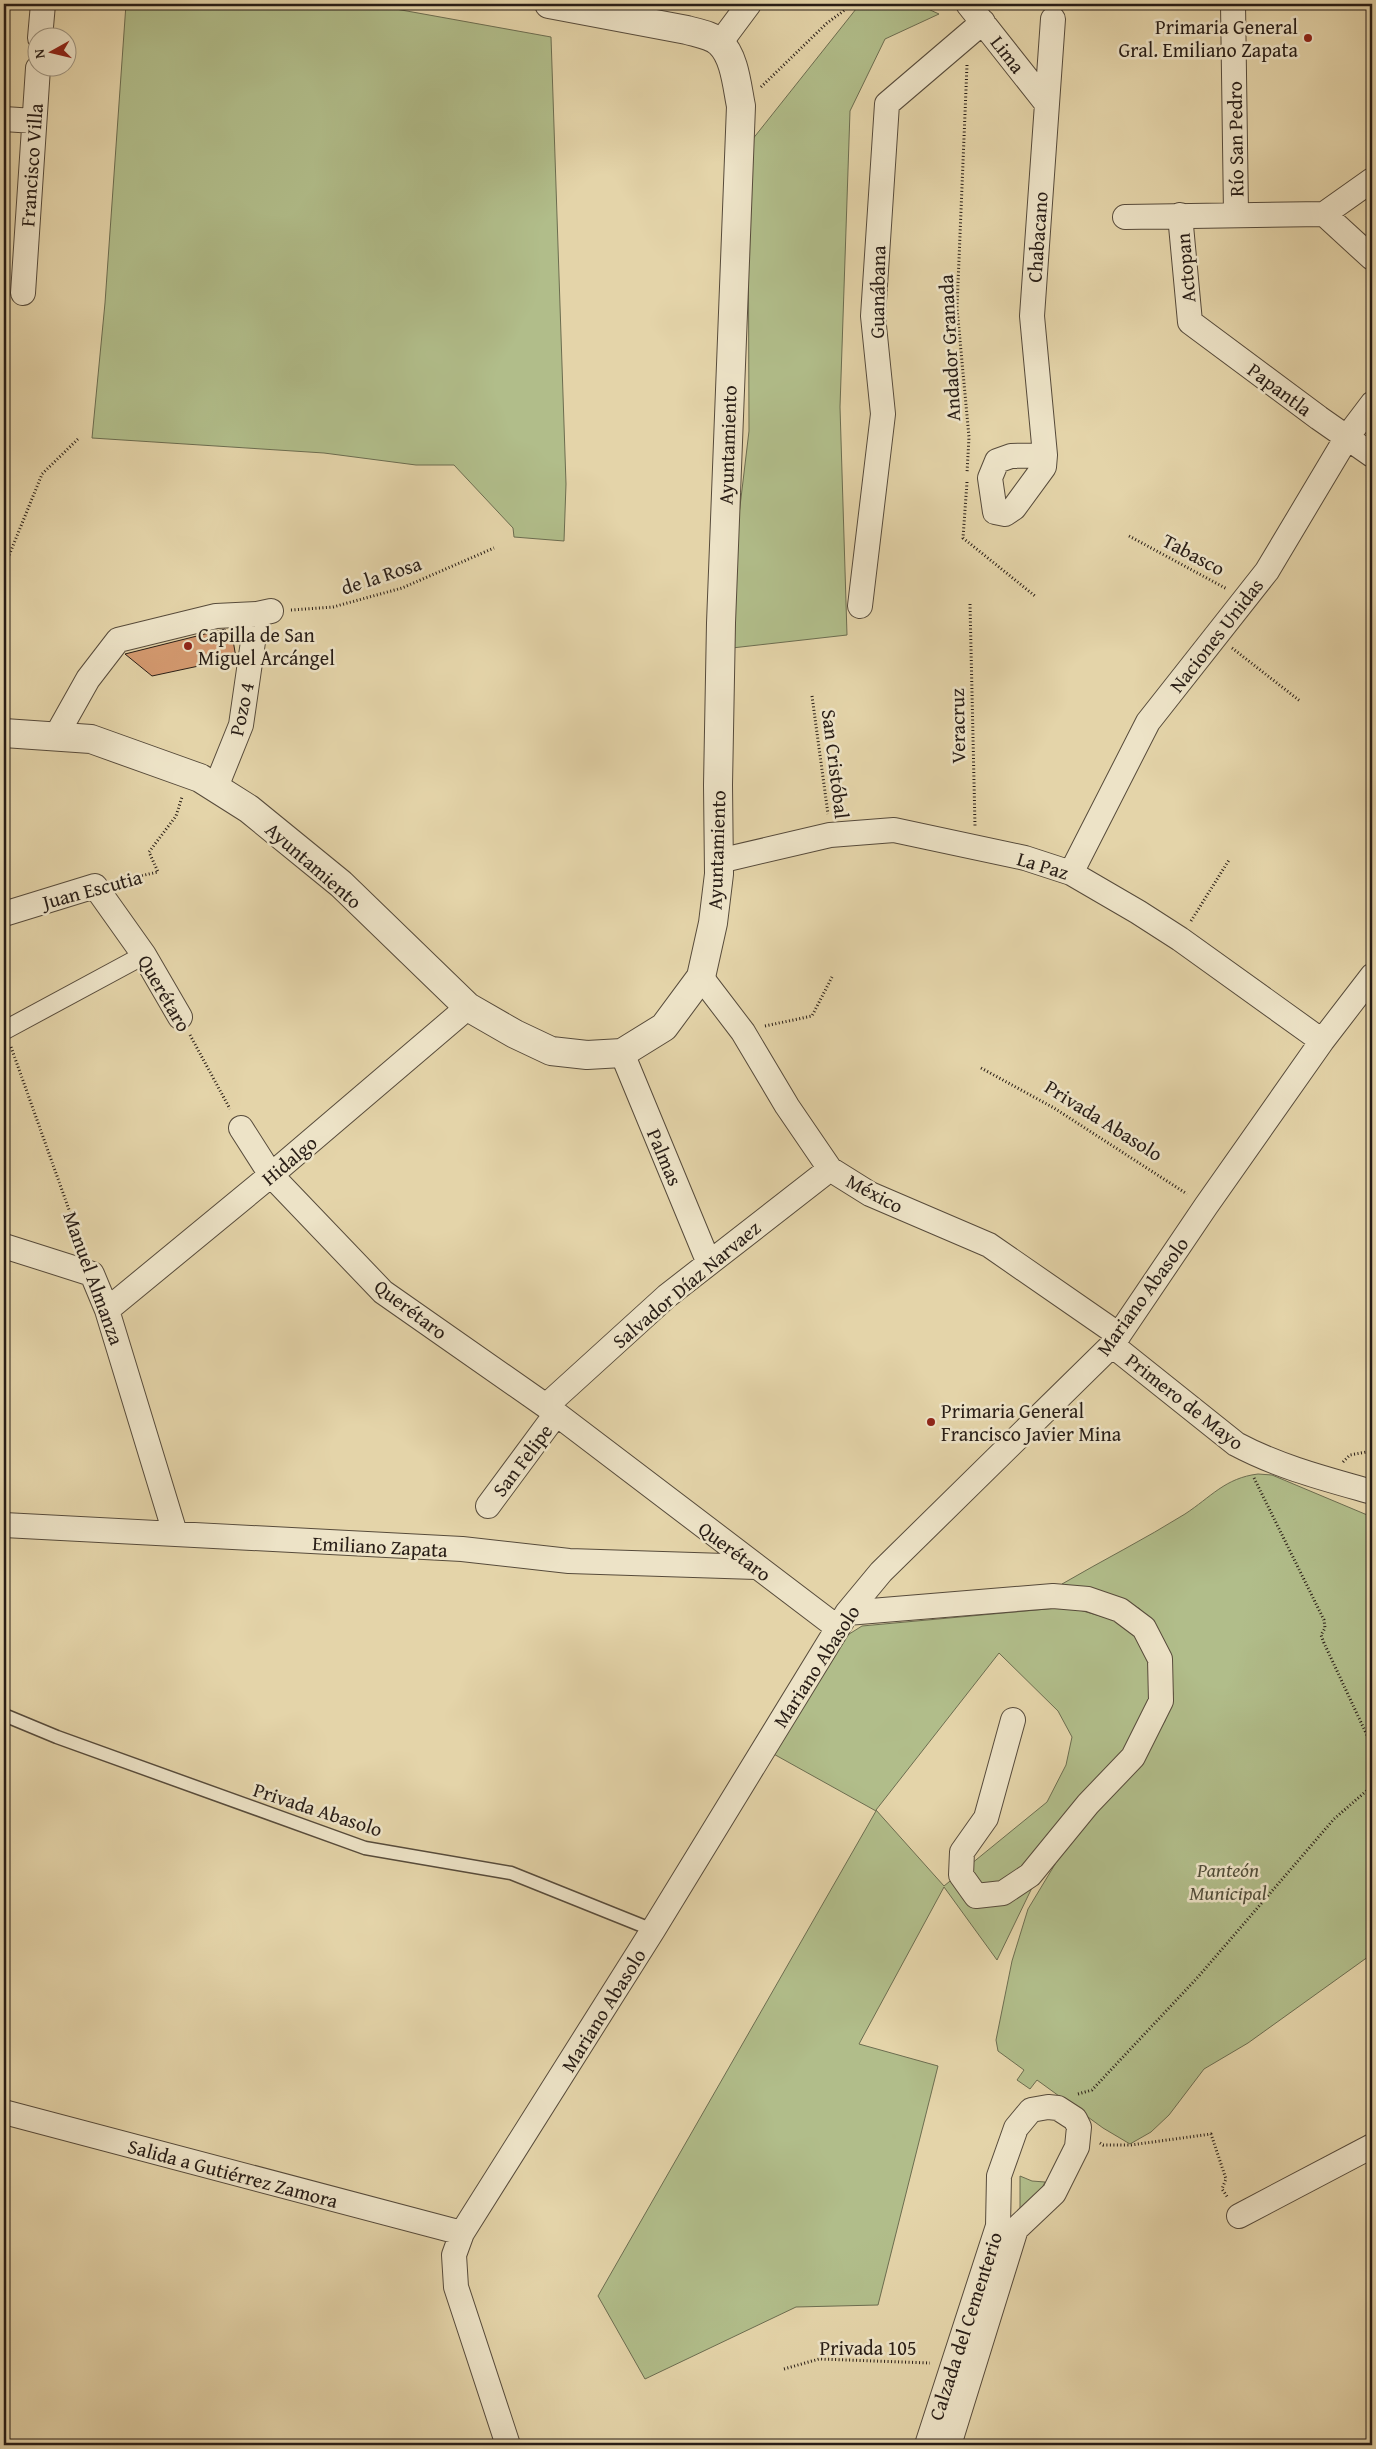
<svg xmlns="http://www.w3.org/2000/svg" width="1376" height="2449" font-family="'Gentium Book Plus',serif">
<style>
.green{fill:#b1bd8a;stroke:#6c6d50;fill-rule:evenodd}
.building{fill:#d69b71;stroke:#281d16}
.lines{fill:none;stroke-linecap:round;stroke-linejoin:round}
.service-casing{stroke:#574b3b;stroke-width:15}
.pedestrian-casing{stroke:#574b3b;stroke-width:20}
.minor-casing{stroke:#574b3b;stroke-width:26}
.tertiary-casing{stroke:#574b3b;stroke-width:30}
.path{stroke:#281d16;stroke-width:3;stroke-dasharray:1 2.5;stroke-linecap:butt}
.service{stroke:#ede3c7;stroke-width:12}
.pedestrian{stroke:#ede3c7;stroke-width:18}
.minor{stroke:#ede3c7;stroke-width:24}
.tertiary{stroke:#ede3c7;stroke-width:28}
.poi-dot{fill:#8f2418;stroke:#ede3c7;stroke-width:2}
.labels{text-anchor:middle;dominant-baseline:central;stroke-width:5;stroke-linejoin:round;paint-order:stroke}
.poi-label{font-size:20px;fill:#281d16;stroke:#ede3c7;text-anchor:start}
.street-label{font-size:20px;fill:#281d16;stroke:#ede3c7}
.park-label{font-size:20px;font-style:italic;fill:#514d39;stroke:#ede3c7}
</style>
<rect width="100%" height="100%" fill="#e4d4a9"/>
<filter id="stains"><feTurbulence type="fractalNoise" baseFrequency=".004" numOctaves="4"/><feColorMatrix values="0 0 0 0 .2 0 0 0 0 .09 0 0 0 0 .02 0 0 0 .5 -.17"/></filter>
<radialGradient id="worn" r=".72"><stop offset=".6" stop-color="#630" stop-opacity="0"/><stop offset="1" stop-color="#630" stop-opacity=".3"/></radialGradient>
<!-- green -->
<path class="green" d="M126,4h242l183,33 15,447 -2,57 -50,-4 -1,-9 -59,-63h-38l-92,-12 -232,-15 13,-135z
M860,4h57l22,10 -54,25 -35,72 -10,296 7,228 -124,14 26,-218 -1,-286z
M1258,1474l14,1 100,42v437l-124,89 -44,26 -35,46 -18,17 -21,12 -27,-16 -66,-48 -7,9 -13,-9 7,-10 -26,-19 -2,-11 16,-79 16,-52 32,-53 83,-99 22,-36 8,-27 -3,-22 -15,-44 -15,-19 -19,-11 -59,-14c41,-24 83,-45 123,-70 26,-17 40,-36 73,-40z
M1069,1607l45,13 26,16 15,27 -11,69 -100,131 -47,97 -53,-73 -85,157 79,22 -60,239 -82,2 -151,72 -47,-83 278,-485 -106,-59 68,-111 24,-15zM999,1653l59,58 14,26 -6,28 -19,37 -103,84 -68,-76z
M1020,2176l12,5 13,1 -20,42 -5,-2z"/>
<!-- building -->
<path class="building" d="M225,629l8,11 3,18 -84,18 -27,-22z"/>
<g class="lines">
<defs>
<path id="service" d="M4,1715l53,22 308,111 146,25 142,57"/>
<path id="pedestrian" d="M4,1026l1,4 139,-75"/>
<path id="minor" d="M968,4l79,100
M1233,4l3,210
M40,38l3,-34
M720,43l29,-39
M4,119l30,2
M1324,214l48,44
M1180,215l10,107 129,96 53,37
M1125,217l199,-3 48,-34
M23,293l15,-225
M1045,455l-34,1 -14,5 -7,17 5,34 10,2 9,-6 30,-41 1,-12 -13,-139 21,-297
M860,606l23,-192 -10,-98 14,-212 96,-82
M56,736l32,-57 30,-39 98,-24 41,-2
M216,787l25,-62 16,-111 14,-3
M719,861l111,-26 64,-5 131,28 46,15 67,39 42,27 142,102
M1071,873l77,-151 119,-151 80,-134 25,-33
M4,914l91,-28 49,69 36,62
M701,977l42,55 44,74 43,63 40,25 119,51 130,90
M622,1053l86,208
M241,1128l30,47 112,117 163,114 292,222
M4,1246l88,28 15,36 68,223
M107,1310l164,-135 197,-168
M1112,1345l124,99c43,23 90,35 136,48
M546,1406l121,-110 163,-127
M488,1506l68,-92
M4,1525l458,24 107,12 187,6
M847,1613l206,-17 35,3 32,11 24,18 16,31 1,42 -28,56 -45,47 -58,71 -27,18 -27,3 -15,-21 1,-23 24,-34 27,-98
M4,2112l458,121
M1239,2216l133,-70
M508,2445l-52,-158 -2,-32 8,-22 191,-303 194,-317 34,-41 231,-227 94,-139 116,-165 50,-65
M927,2445l71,-219 1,-50 17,-48 15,-18 17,-3 10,1 17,11 4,8 -2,20 -23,46 -38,36 -67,216"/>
<path id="tertiary" d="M4,733l87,6 109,39 49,31 92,75 127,123 47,27 36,17 36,4 35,-2 42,-26 37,-50 12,-54 6,-49 -1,-89 3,-162 20,-517c-4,-19 -6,-49 -21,-63 -8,-8 -23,-10 -33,-13l-138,-26"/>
</defs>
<!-- service casing -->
<use href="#service" class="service-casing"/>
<!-- pedestrian casing -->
<use href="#pedestrian" class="pedestrian-casing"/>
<!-- minor casing -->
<use href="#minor" class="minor-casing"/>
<!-- tertiary casing -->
<use href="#tertiary" class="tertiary-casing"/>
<!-- path -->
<path class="path" d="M967,65l-10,243 12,129 -2,36
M761,87l66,-64 26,-19
M967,482l-4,56 72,58
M1129,536l98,53
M4,568l38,-94 37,-36
M970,604l5,222
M291,610l42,-3 69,-19 92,-40
M1232,648l68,53
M812,696l16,118
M118,881l40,-9 -9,-20 27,-36 6,-19
M1191,921l38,-61
M765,1026l47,-10 20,-39
M190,1035l40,74
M11,1047l72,202
M981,1068l73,40 133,86
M1343,1462l7,-7 22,-4
M1254,1478l70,142 1,8 -4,7 3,8 48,103
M1078,2094l14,-4 106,-113 136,-158 38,-33
M1100,2143l3,2h28l80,-11 15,45 -4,10 6,9
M784,2369l35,-10 111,4"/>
<!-- service -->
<use href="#service" class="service"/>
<!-- pedestrian -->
<use href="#pedestrian" class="pedestrian"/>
<!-- minor -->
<use href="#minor" class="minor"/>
<!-- tertiary -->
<use href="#tertiary" class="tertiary"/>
</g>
<!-- markers -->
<g class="poi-dot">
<circle cx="1308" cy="38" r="5"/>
<circle cx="188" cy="646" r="5"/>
<circle cx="931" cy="1422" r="5"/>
</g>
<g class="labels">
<!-- poi labels -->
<g class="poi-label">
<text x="1298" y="26" text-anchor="end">Primaria General<tspan x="1298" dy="23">Gral. Emiliano Zapata</tspan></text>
<text x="198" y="634">Capilla de San<tspan x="198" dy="23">Miguel Arcángel</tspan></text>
<text x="941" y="1410">Primaria General<tspan x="941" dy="23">Francisco Javier Mina</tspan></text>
</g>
<!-- street labels -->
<g class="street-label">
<text transform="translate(1008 54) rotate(52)">Lima</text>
<text transform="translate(1235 139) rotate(-91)">Río San Pedro</text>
<text transform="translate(31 165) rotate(-86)">Francisco Villa</text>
<text transform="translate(1037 237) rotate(-86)">Chabacano</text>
<text transform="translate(1185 268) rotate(-95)">Actopan</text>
<text transform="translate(877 292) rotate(-89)">Guanábana</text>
<text transform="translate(949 348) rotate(-93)">Andador Granada</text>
<text transform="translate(1280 389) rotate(37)">Papantla</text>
<text transform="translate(727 445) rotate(-88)">Ayuntamiento</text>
<text transform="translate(1194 554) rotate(28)">Tabasco</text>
<text transform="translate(381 575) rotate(-18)">de la Rosa</text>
<text transform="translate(1216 635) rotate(-52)">Naciones Unidas</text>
<text transform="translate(241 709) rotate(-78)">Pozo 4</text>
<text transform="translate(957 726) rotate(-91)">Veracruz</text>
<text transform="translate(836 764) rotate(83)">San Cristóbal</text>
<text transform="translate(716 850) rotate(-88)">Ayuntamiento</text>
<text transform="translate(314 865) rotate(41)">Ayuntamiento</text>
<text transform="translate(1043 865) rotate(17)">La Paz</text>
<text transform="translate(92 889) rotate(-15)">Juan Escutia</text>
<text transform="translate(165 993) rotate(60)">Querétaro</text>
<text transform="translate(1104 1120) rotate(32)">Privada Abasolo</text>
<text transform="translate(665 1157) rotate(67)">Palmas</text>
<text transform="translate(289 1160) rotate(-40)">Hidalgo</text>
<text transform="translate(875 1193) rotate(28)">México</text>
<text transform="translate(94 1278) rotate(70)">Manuel Almanza</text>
<text transform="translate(686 1284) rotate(-40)">Salvador Díaz Narvaez</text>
<text transform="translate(1142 1296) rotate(-54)">Mariano Abasolo</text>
<text transform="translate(411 1309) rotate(37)">Querétaro</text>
<text transform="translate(1185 1401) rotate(38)">Primero de Mayo</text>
<text transform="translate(522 1460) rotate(-53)">San Felipe</text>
<text transform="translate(380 1546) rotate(3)">Emiliano Zapata</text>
<text transform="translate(735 1551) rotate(37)">Querétaro</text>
<text transform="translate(816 1666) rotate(-57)">Mariano Abasolo</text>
<text transform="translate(318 1809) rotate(18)">Privada Abasolo</text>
<text transform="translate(603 2010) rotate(-58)">Mariano Abasolo</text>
<text transform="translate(233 2173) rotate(15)">Salida a Gutiérrez Zamora</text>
<text transform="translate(965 2326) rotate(-72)">Calzada del Cementerio</text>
<text x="868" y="2347">Privada 105</text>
</g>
<!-- park labels -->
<g class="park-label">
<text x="1228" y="1869">Panteón<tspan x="1228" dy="23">Municipal</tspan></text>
</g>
</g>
<!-- margin -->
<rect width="1376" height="2449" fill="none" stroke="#e4d4a9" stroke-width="20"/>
<rect x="5" y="5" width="1366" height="2439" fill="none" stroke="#281d16" stroke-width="2.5"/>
<rect x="10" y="10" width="1356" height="2429" fill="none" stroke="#281d16"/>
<!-- north arrow -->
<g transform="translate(52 52) rotate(262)"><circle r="24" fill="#ede3c7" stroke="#9e9480"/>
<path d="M0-4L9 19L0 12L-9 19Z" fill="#8f2418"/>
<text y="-8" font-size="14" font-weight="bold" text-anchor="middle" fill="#281d16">N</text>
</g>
<rect width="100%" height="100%" filter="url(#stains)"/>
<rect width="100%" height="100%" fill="url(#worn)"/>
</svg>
